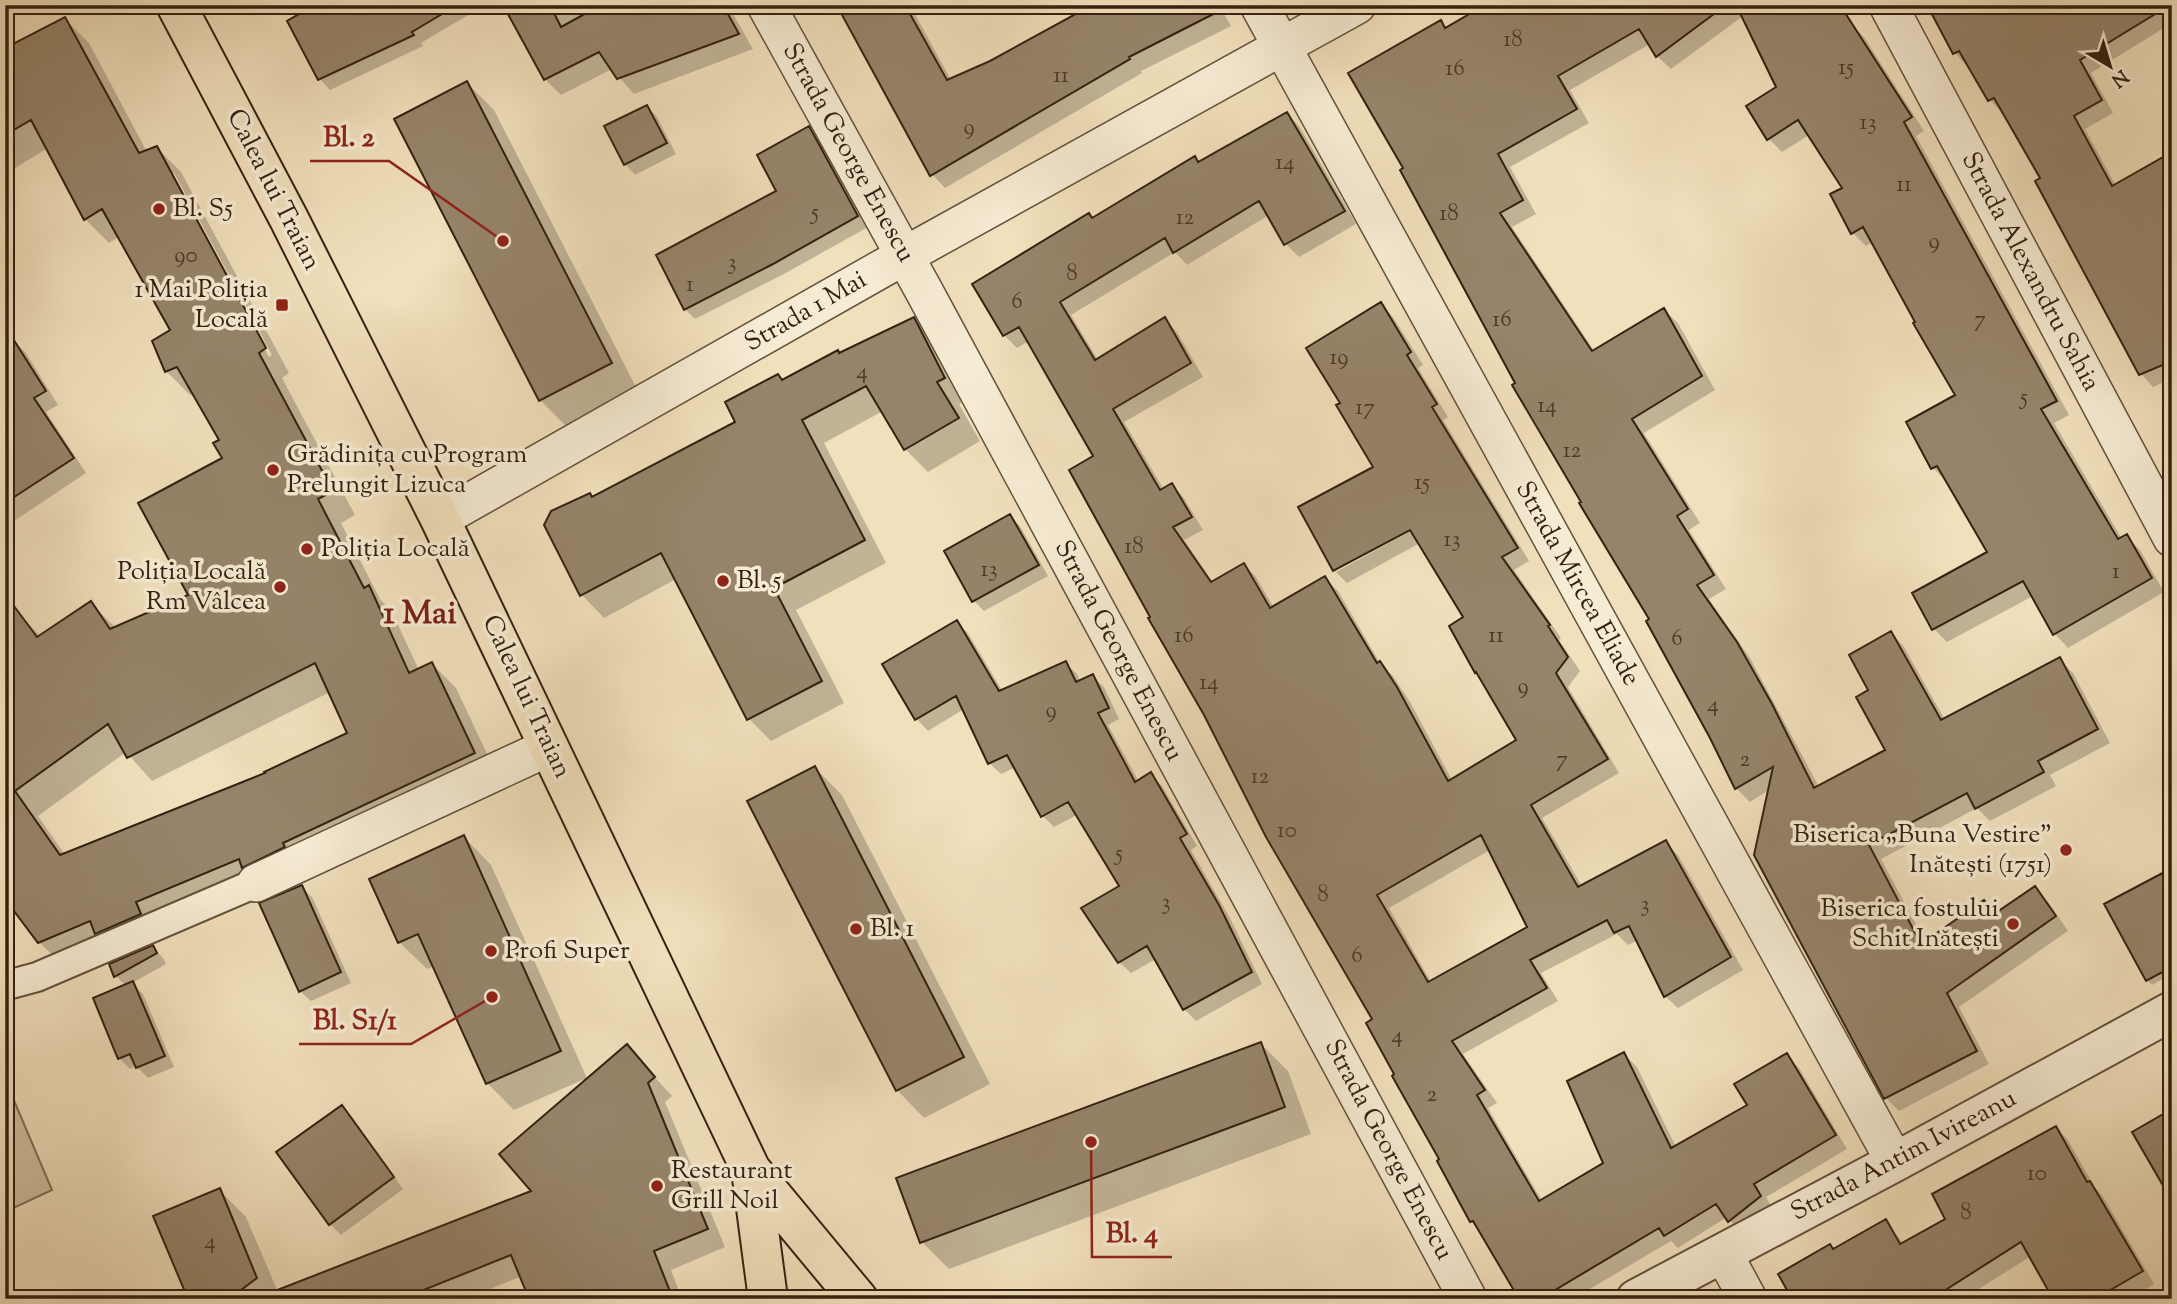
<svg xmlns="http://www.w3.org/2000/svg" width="2177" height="1304" font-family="'Sorts Mill Goudy',serif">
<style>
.green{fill:#d1c09f;stroke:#827058;stroke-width:2}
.shadow{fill:#0003;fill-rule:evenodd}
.building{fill:#96846a;stroke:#332111;stroke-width:2;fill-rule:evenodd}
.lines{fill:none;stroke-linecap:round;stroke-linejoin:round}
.pedestrian-casing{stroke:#62513c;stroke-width:32}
.minor-casing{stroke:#62513c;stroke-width:40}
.tertiary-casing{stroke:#62513c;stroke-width:42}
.primary-casing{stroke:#332111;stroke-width:42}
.pedestrian{stroke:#f6ebd3;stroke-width:28}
.minor{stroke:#f6ebd3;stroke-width:37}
.tertiary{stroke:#f6ebd3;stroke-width:38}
.primary{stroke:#f1e0bc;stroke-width:38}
.poi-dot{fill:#8f2418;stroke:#f6ebd3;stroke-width:2.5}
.labels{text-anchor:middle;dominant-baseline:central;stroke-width:7;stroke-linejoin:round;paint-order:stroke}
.number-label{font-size:23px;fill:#4c3a27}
.street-label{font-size:26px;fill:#332111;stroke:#f6ebd3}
.poi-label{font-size:26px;fill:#332111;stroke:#f6ebd3;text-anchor:start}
.district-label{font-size:33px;font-weight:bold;fill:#7a1f14;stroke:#f6ebd3}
.leader{fill:none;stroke:#8f2418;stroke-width:2.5}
.callout-dot{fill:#8f2418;stroke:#f6ebd3;stroke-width:2.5}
.callout-label{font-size:28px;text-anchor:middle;font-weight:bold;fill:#8f2418;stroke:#f6ebd3;stroke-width:7;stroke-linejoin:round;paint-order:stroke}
</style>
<rect width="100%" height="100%" fill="#f1e0bc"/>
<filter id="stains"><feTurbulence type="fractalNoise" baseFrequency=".00286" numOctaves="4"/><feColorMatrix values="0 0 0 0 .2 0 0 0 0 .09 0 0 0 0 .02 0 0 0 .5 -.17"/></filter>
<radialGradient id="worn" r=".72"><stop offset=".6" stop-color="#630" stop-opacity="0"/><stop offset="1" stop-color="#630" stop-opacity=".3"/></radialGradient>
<!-- green -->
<path class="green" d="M7,1084l45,106 -47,22v-127z"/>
<!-- shadow -->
<path class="shadow" d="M318,5h167l-64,38 2,3 -93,44 -10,-11 -31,-57z
M549,5h179l25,44 -119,45 -22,-25 -51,26 -16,-16z
M839,5h71l41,75 67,-32 201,-43 12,21 -90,45 1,2 -197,115 -13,-14z
M1488,5h331l32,19 13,13 60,94 -8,5 153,279 -15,8 68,116 4,-3 14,14 24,42 -96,56 -13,-14 -22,-38 -86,46 -13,-13 56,-76 -44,-72 -13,-13 25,-72 -85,-154 -7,4 -13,-13 -9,-44 -35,-54 -27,17 -13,-13 10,-52 -36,-71 -72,53 -14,-13 -7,-12 -80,46 19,33 -79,44 26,47 -24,13 83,125 69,-42 14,13 37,67 -71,43 56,90 -11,7 37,59 -17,10 41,59 69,129 69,-37 -17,-59 20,-58 13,14 41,73 114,-61 14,14 37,70 -60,32 6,11 -66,35 -13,-13 -96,51 45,84 57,-41 13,13 38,-26 14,13 20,29 -109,76 30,57 -90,47 -13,-13 -117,-308 -19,12 -14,-14 -84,-168 -69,-117 -66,-120 -112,-214 36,-147 6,7z
M1929,5h231l12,18 -81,50 22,40 -28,16 31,57 56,68v143l-8,-15 -11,5 -12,-13 -99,-195 -40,-67 -11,-11 11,-6 -11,3 -1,2 -21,-36 -2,2 -12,-13z
M65,19l24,24 58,109 10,-4 24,24 108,201 -7,5 73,137 -14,8 39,76 12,13 27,58 13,-6 24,24 42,89 -339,149 5,13 -43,18 -11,-10 -47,19 -24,-24 -34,-46 9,-288 27,29 50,-33 25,24 74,-32 34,-137 -2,-19 -27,-46 -5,1 -24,-24 6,-41 -53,-93 -10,6 -24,-24 -37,-71 -43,26v-124zM170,173h4l98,182 -3,2zM330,692l19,41 -82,41 -202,81 -27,-39 88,-64 26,29z
M467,83l27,27 144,281 -71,36 -27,-27z
M647,107l10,10 19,37 -41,21 -10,-11z
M1287,114l12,12 57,98 -57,33 -13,-13 -17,-29 -82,50 -12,-13 -104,63 27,45 66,-41 13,13 26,45 -79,45 40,68 8,-5 12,13 19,32 -19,10 29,42 31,-17 12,12 18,31 51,-30 13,13 42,72 13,13 17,26 42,78 66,-39 -67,-114 15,-10 -46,-74 -73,40 -13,-13 42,-102 -34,-64 39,-100 12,13 30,48 -5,3 30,49 -5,3 86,141 -15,9 47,68 -2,2 21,31 -12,16 51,86 -77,45 40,68 83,-44 13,13 65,115 -65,38 -13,-12 -27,-56 -10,5 -11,-11 -76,39 17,28 -95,53 34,49 -9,5 54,93 63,-37 19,-110 13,13 39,80 74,-41 37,-51 12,13 48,81 -81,48 7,13 -31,24 -15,-17 -49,31 -7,-7 -98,58h-52l-40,-68 -10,-10 -74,-146 -22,-55 -223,-402 -57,-162 -66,-115 -12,7 -13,-13 89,-115zM1416,524l2,3 -82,45v-4zM1490,850l39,77 -98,55 -42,-74z
M809,128l10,11 49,88 -84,47 -89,45 -10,-10 94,-117z
M5,237l7,12 -7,4z
M914,319l22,22 30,60 -7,3 21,37 -52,31 -23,-23 -22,-38 -59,32 62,120 -90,47 48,93 -73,38 -23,-23 -72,-139 -72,39 -22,-23 -36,-70 192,-102 40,-47 5,5z
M12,339l14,14 32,52 -12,7 40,61 -81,54v-184z
M1010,516l10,10 28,50 -64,35 -10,-10z
M956,622l12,11 35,59 62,-29 12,11 3,8 12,-6 12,11 15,32 -11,6 31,57 11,-8 12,12 35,60 -6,4 39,68 32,66 -66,37 -12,-12 -28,-50 -25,14 -12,-11 3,-75 -45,-72 -23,12 -11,-11 -27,-49 -15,7 -12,-11 -25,-54 -36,22 -11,-12 -32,-55z
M815,768l27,27 148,289 -66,34 -27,-28 -147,-289z
M464,837l27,28 96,213 -73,32 -27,-27 -53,-117 -7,3 -28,-27z
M2172,870v104l-20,11 -5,-5z
M301,887l11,10 39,86 -40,18 -11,-10z
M153,947l10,11 3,6 -34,19 11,11 31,73 -26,11 -12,-12 -6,3 -11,-11 7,-72 -10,-10z
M1261,1044l27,27 23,63 -362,135 -27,-27z
M627,1047l45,49 -7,6 60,145 -54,23 11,29h-151l-9,-23 -57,23h-146l215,-107z
M341,1107l11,10 51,72 -62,46 -11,-11 -52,-71z
M2056,1128l12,12 27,48 7,7 52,89 -25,15h-74l-24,-43 -68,43h-169l40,-49 52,-28 18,22 43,-24z
M219,1190l27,27 35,82h-91z
M1424,1289l10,10h-27z"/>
<!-- building -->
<path class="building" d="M315,5h142l-45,27 2,3 -96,45 -31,-59z
M503,5h47l11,22 40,-22h122l16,29 -122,45 -18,-27 -55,28z
M861,5h44l42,75 43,-19 102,-56h139l-102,52 1,2 -200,117 -88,-161z
M1485,5h241l-70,52 -17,-28 -81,47 19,33 -79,45 25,46 -23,13 92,138 72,-43 38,68 -70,43 56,90 -11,7 37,59 -17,10 40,57 35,62 42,84 71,-38 -29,-53 12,-7 -19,-35 42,-24 50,89 119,-63 38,72 -60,32 6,11 -69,37 -8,-16 -98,52 52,99 63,-44 10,14 41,-28 21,30 -109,77 30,58 -93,48 -130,-244 19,-88 -38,22 -25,-51 -64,-117 3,-2 -70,-116 2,-1 -69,-117 3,-2 -115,-213 3,-2 -55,-95 93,-53 4,8z
M1736,5h104l72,112 -8,5 153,279 -16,8 77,130 9,-5 25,44 -99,57 -30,-54 -91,49 -20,-37 75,-41 -50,-86 -6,3 -25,-47 49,-27 -42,-72 2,-1 -52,-95 -12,7 -21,-40 12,-6 -44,-68 -31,20 -21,-34 30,-19z
M1927,5h243l-90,55 22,40 -28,16 38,70 60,-34v209l-33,14 -104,-194 5,-3 -46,-80 -6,3 -29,-50 -6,3z
M65,17l74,136 18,-7 109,202 -7,5 74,138 -15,8 46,89 5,-3 40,88 23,-11 43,91 -192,90 2,4 -43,21 -3,-9 -103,43 5,12 -46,20 -5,-13 -52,22 -33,-44v-305l32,43 54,-36 19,28 78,-34 -50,-92 84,-45 -9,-15 6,-3 -42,-73 -12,5 -13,-31 18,-11 -68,-121 -18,11 -53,-100 -26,15v-87zM315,663l32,70 -83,39 1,1 -205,82 -45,-64 93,-67 19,34z
M467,81l145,282 -73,38 -145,-282z
M647,105l20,38 -43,22 -20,-39z
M1287,112l58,99 -61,34 -25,-44 -86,52 -8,-15 -105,64 35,58 70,-43 26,46 -78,46 47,81 12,-7 20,34 -19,10 38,55 33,-19 26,45 55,-32 52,87 3,-2 17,26 51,94 68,-41 -40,-68 -1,1 -26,-47 14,-9 -53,-87 -77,41 -35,-64 75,-40 -37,-62 4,-2 -34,-55 75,-46 30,50 -4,3 30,49 -5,3 86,141 -16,9 48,68 -2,1 20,31 -12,16 52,86 -77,46 47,82 88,-47 65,117 -67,40 -35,-71 -15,7 -7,-13 -77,40 17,28 -95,53 33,49 -8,5 62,106 64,-38 -36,-82 57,-29 47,96 76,-43 -13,-21 53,-31 49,82 -82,49 7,12 -33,26 -12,-18 -52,32 -5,-8 -119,71h-21l-46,-78 -3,1 -33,-61 2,-2 -47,-83 2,-2 -28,-51 6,-4 -106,-182 -62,-122 -56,-97 2,-1 -81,-147 24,-14 -74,-129 -16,9 -31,-52 117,-71 3,5 103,-62 3,6zM1481,835l46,92 -99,55 -51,-87z
M809,126l49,90 -85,48 -89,46 -28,-55 120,-64 -19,-36z
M914,317l31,61 -8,4 22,36 -55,32 -38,-64 -64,34 63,120 -91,48 48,93 -75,39 -86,-167 -81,43 -36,-71 7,-14 39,-18 2,4 143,-75 -10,-20 53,-28 4,6 56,-30 1,3z
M5,326l41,65 -12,7 40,60 -69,45z
M1010,514l29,51 -67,37 -28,-51z
M957,620l42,71 67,-30 10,21 17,-8 16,34 -11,5 37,69 16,-10 36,62 -7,4 39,67 33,67 -69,38 -36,-64 -29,17 -37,-55 38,-22 -51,-84 -27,15 -34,-62 -19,9 -32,-68 -41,24 -33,-56z
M815,766l149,291 -68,34 -149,-290z
M464,835l97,216 -75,33 -68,-150 -20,9 -29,-64z
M2172,868v99l-26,14 -42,-77z
M302,885l39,87 -42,20 -40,-89z
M153,945l4,8 -43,24 -5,-13z
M133,981l32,75 -29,12 -6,-14 -12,5 -25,-61z
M1261,1042l24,65 -365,136 -24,-65z
M627,1044l28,33 -7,6 60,146 -54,22 19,48h-144l-18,-44 -110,44h-139v-3l269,-105 -32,-37z
M342,1105l52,72 -65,48 -53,-73z
M2172,1109v92l-40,-69z
M2056,1126l31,56 3,-1 53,90 -48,28h-42l-32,-57 -74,47 5,10h-160l-14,-25 52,-30 3,5 53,-30 14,25 45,-25 -13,-25z
M220,1188l37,90 -28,21h-41l-35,-83z"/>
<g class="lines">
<defs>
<path id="pedestrian" d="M5,983l6,1 26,-7 219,-94"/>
<path id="minor" d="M766,5l158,286 544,1008
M1259,5l636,1157
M1888,5l284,533
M440,519l464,-263 453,-251
M256,883l293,-136
M1723,1253l25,46"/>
<path id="tertiary" d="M1636,1299l259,-137 277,-151"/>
<path id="primary" d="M176,5l113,214 151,300 311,651 107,129
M751,1170l17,129"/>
</defs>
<!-- pedestrian casing -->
<use href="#pedestrian" class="pedestrian-casing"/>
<!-- minor casing -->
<use href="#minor" class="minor-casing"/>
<!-- tertiary casing -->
<use href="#tertiary" class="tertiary-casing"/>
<!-- primary casing -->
<use href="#primary" class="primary-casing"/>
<!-- pedestrian -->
<use href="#pedestrian" class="pedestrian"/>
<!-- minor -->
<use href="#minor" class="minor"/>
<!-- tertiary -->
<use href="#tertiary" class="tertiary"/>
<!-- primary -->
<use href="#primary" class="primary"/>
</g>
<!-- markers -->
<g class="poi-dot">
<circle cx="159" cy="209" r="7"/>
<rect x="275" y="298" width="14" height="14" rx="3.5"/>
<circle cx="273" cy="470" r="7"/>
<circle cx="307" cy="549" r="7"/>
<circle cx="723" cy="581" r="7"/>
<circle cx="280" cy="587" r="7"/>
<circle cx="2066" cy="850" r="7"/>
<circle cx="2013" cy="924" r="7"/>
<circle cx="856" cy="929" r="7"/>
<circle cx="491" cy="951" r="7"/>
<circle cx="657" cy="1186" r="7"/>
</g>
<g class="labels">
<!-- number labels -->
<g class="number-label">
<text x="1513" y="40">18</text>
<text x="1846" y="68">15</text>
<text x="1455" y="69">16</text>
<text x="1061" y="76">11</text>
<text x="1868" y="123">13</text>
<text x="969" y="128">9</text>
<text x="1285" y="163">14</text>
<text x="1904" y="185">11</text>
<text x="815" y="213">5</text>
<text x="1449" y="214">18</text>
<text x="1185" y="218">12</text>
<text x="1934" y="242">9</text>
<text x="186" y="256">90</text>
<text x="732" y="263">3</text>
<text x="1072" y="274">8</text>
<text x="690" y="285">1</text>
<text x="1017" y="302">6</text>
<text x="1502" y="320">16</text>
<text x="1980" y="320">7</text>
<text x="1339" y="358">19</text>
<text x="862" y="372">4</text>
<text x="2024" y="398">5</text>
<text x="1547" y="406">14</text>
<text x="1365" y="408">17</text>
<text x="1572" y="451">12</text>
<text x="1422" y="483">15</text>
<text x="1452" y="540">13</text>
<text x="1134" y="547">18</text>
<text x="989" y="570">13</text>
<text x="2116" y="572">1</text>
<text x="1184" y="636">16</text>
<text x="1496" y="636">11</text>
<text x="1677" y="639">6</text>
<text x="1209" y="683">14</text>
<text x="1523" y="687">9</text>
<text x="1713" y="705">4</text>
<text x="1051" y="711">9</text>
<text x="1562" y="760">7</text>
<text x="1745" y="760">2</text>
<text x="1260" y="777">12</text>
<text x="1287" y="831">10</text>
<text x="1119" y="854">5</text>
<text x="1323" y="895">8</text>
<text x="1166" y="903">3</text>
<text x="1645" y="905">3</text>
<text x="1357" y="956">6</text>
<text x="1397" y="1036">4</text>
<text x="1432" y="1095">2</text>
<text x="2037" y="1174">10</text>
<text x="1966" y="1213">8</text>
<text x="210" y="1242">4</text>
</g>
<!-- street labels -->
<g class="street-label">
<text transform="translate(848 153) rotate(61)">Strada George Enescu</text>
<text transform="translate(273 190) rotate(63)">Calea lui Traian</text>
<text transform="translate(2030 272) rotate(62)">Strada Alexandru Sahia</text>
<text transform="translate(806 312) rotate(-30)">Strada 1 Mai</text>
<text transform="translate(1577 584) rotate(61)">Strada Mircea Eliade</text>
<text transform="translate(1118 651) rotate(62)">Strada George Enescu</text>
<text transform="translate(526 697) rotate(65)">Calea lui Traian</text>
<text transform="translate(1388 1150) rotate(62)">Strada George Enescu</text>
<text transform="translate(1904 1156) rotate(-28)">Strada Antim Ivireanu</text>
</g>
<!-- poi labels -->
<g class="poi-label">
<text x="173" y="209">Bl. S5</text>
<text x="268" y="290" text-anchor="end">1 Mai Poliția<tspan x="268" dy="30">Locală</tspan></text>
<text x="287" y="455">Grădinița cu Program<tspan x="287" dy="30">Prelungit Lizuca</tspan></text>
<text x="321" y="549">Poliția Locală</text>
<text x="266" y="572" text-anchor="end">Poliția Locală<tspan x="266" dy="30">Rm Vâlcea</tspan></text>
<text x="737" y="581">Bl. 5</text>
<text x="2052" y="835" text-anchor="end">Biserica „Buna Vestire”<tspan x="2052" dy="30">Inătești (1751)</tspan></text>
<text x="1999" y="909" text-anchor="end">Biserica fostului<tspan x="1999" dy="30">Schit Inătești</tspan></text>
<text x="870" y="929">Bl. 1</text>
<text x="505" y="951">Profi Super</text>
<text x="671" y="1171">Restaurant<tspan x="671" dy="30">Grill Noil</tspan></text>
</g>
<!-- district labels -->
<g class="district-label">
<text x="420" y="615">1 Mai</text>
</g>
</g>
<!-- callouts -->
<path class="leader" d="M503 241L389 161H310M492 997L411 1044H299M1091 1142L1092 1257H1172"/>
<g class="callout-dot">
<circle cx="503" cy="241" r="7"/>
<circle cx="492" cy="997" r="7"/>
<circle cx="1091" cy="1142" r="7"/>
</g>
<g class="callout-label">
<text x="349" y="146">Bl. 2</text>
<text x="355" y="1029">Bl. S1/1</text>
<text x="1132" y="1242">Bl. 4</text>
</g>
<!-- margin -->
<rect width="2177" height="1304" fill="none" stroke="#f1e0bc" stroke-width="28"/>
<rect x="7" y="7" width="2163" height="1290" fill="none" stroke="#332111" stroke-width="3.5"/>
<rect x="14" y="14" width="2149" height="1276" fill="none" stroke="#332111" stroke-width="2"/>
<!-- north arrow -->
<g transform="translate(2110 66) rotate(142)" stroke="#f6ebd3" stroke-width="5" paint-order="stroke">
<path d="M0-5L12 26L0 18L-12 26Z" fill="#332111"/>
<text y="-10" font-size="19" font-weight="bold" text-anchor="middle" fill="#332111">N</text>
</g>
<rect width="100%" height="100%" filter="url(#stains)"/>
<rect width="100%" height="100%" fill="url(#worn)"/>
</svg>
